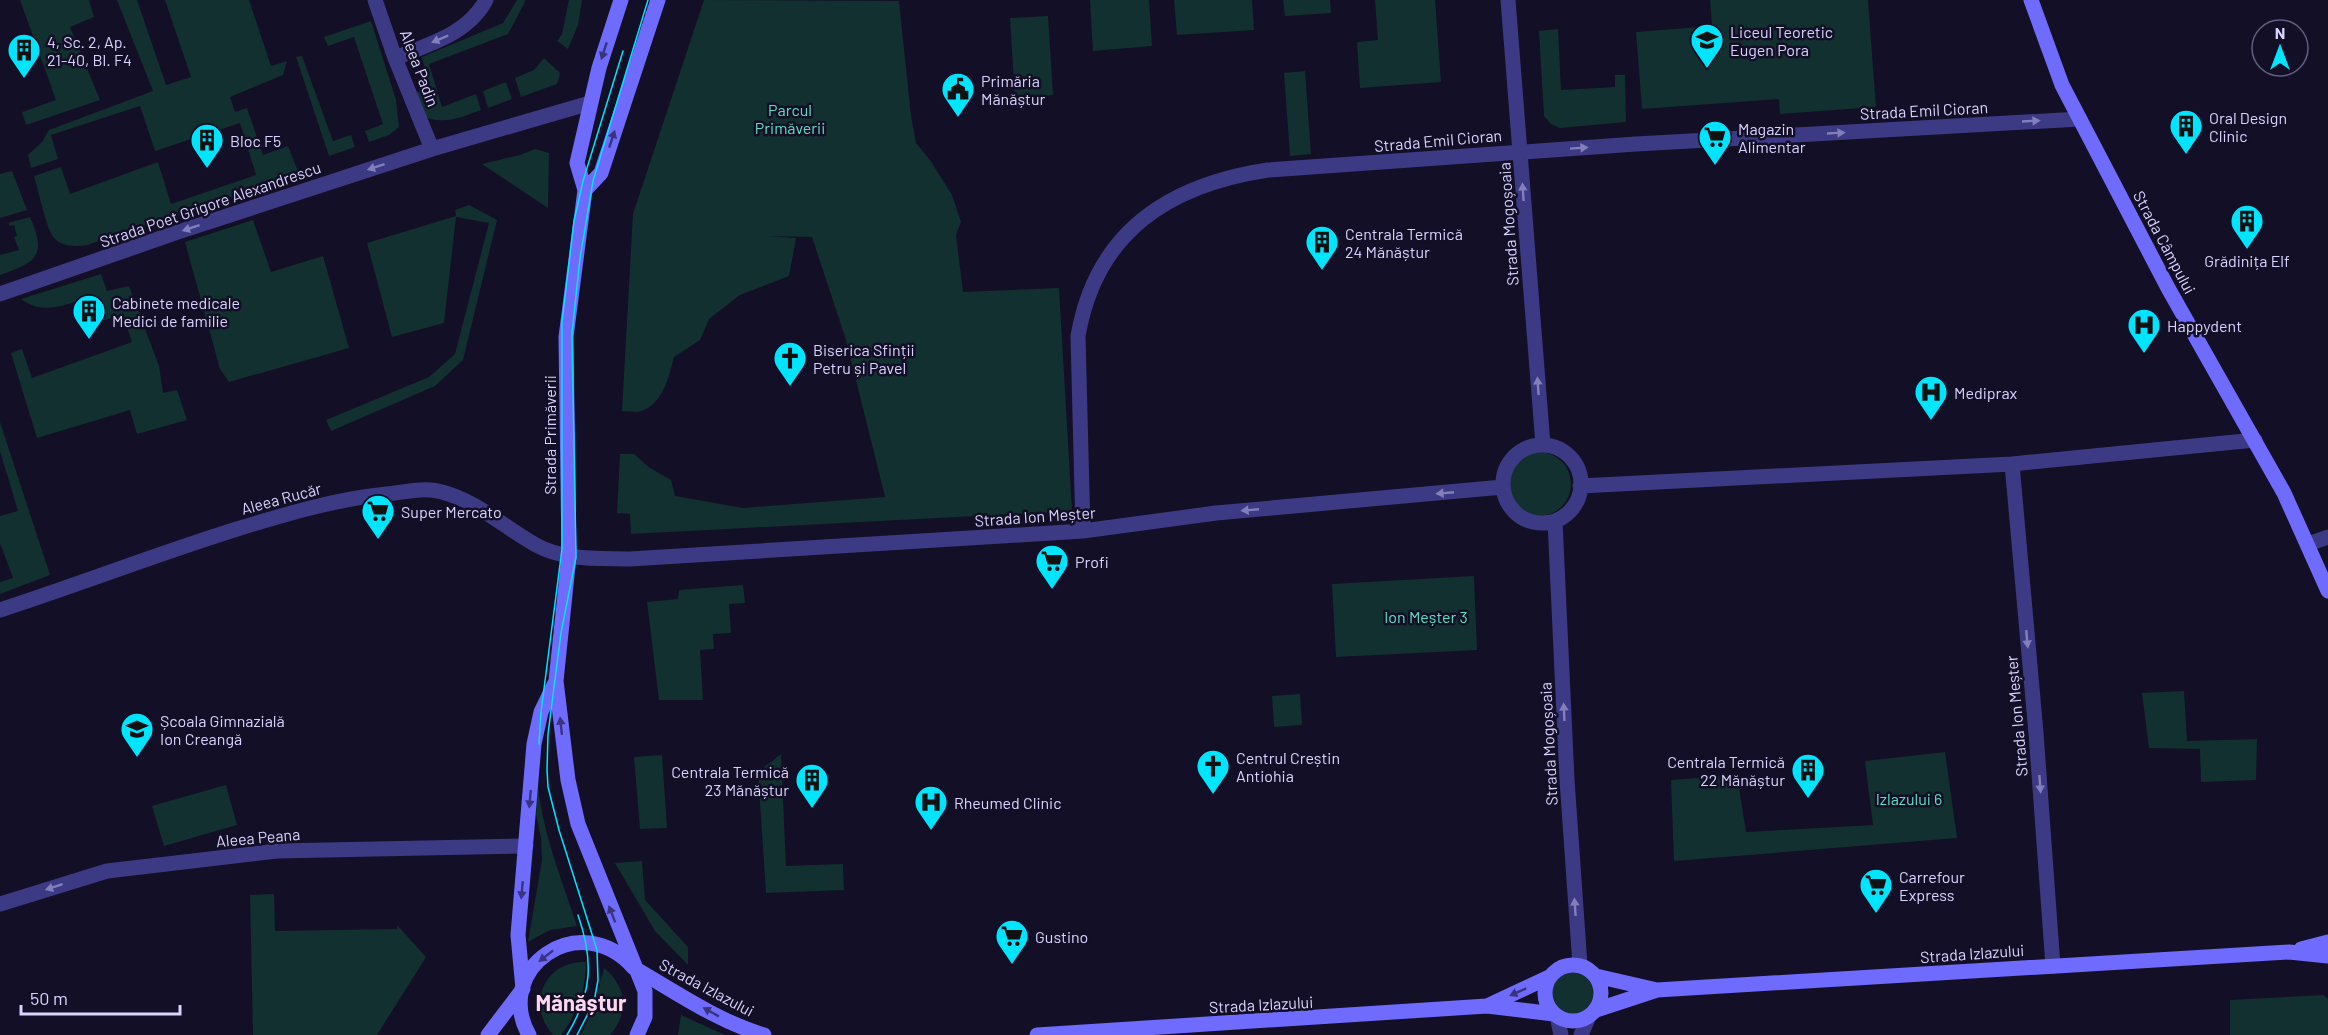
<svg xmlns="http://www.w3.org/2000/svg" width="2328" height="1035" font-family="Barlow,sans-serif">
<style>
.green{fill:#12302f}
.lines{fill:none;stroke-linecap:round;stroke-linejoin:round}
.minor{stroke:#3d3a85;stroke-width:15}
.tertiary{stroke:#3d3a85;stroke-width:15}
.secondary{stroke:#6f6bff;stroke-width:15}
.tram{stroke:#00e5ff;stroke-width:1.5}
.oneway{fill:#837fbc}
.oneway2{fill:#38347d}
.labels{text-anchor:middle;dominant-baseline:central;stroke-width:5;stroke-linejoin:round;paint-order:stroke}
.poi-label{font-size:16px;fill:#d9d4ff;stroke:#130f26;text-anchor:start}
.street-label{font-size:16px;fill:#d9d4ff;stroke:#130f26}
.park-label{font-size:16px;fill:#5fe0c0;stroke:#130f26}
.district-label{font-size:22px;font-weight:bold;fill:#ffd6f0;stroke:#130f26}
</style>
<rect width="100%" height="100%" fill="#130f26"/>
<!-- green -->
<path class="green" d="M20,0h69l5,17 -24,10 30,73 -74,25 -4,-13 34,-12z
M117,0h20l29,85 25,-8 -26,-77h84l22,66 16,-5 -4,14 -53,22 5,15 12,-4 16,47 25,-9 11,28 -212,71c-12,2 -28,2 -35,-10 -6,-9 -14,-46 -18,-59l27,-9 9,27 88,-32 13,42 85,-29 -16,-52 -85,28 -15,-45 -89,29 7,24 -27,9 -3,-13 14,-13 7,-12 104,-39z
M517,0h8l-1,4 -16,30 -79,30 13,43 34,-13 5,16c-19,7 -34,14 -54,8l-11,-25 13,-6 -7,-30 81,-34z
M569,0h13l-4,25 -10,24 -11,-8 5,-7z
M704,0l195,1 12,115 5,27 14,17 22,35 9,27 -5,13 7,57 96,-4 13,223 -441,23 -1,-20 -13,-1 3,-59h14l16,14 21,12 4,16 68,12 142,-11 -39,-157 -34,-103 -45,-1 29,2 -7,38 -49,19 -31,24 -9,21 -26,17c-5,20 -12,51 -37,55 -4,0 -10,-1 -15,-1l11,-197z
M1090,0h59l3,46 -59,5z
M1174,0h78l2,30 -77,5z
M1283,0h47l1,13 -46,3z
M1375,0h60l6,82 -81,6 -3,-46 21,-2z
M1710,0h158l8,107 -96,7 -1,-15 -137,10 -6,-77 76,-6z
M1048,16l5,79 -38,3 -5,-80z
M371,21l25,79 3,27 -10,8 -20,7 -4,-11 18,-7 -29,-87 -26,9 -4,-9z
M1558,29l3,61 54,-3v-12h10l1,47 -66,6 -9,-4 -7,-8 -5,-85z
M302,56l31,85 18,-6 4,12 -26,9 -33,-99z
M544,58l16,15 -3,11 -36,13 -6,-19 19,-8z
M1305,71l6,83 -21,2 -6,-83z
M506,82l6,17 -24,9 -5,-17z
M535,149l14,4 -1,55 -66,-44 38,-9z
M12,171l15,39 -27,8v-44z
M469,205l28,15 -34,140 -28,26 -104,45 -5,-11 103,-43 26,-23 34,-131 -33,-6 -12,106 -52,14 -25,-94 89,-27 -1,-6z
M30,217c17,39 7,45 -30,58v-20l19,-5 -5,-13 3,-1 -3,-11 -4,1 -2,-3z
M253,220l18,52 52,-16 26,92 -120,34 -9,-13 -35,-127z
M101,274l6,17 22,-5 30,80 4,27 14,-3 10,30 -50,14 -7,-24 -93,28 -26,-85 11,-4 10,29 100,-36 -10,-28 -25,9 -8,-25c-24,6 -46,18 -68,1z
M0,422l50,153 -50,19v-12l13,-4 -13,-35v-27l18,-5 -18,-60z
M1507 484a32 32 0 1 1 64 0a32 32 0 1 1-64 0Z
M1474,576l3,74 -141,7 -4,-73z
M743,585l2,18 -16,1 2,29 -18,1 1,15 -14,1 3,50h-44l-12,-98 31,-3 1,-9z
M2184,691l3,50 70,-2 -1,41 -55,2 -1,-33 -51,-1 -7,-55z
M1300,694l2,31 -28,2 -2,-31z
M1945,752l12,86 -283,23 -3,-81 66,-5 9,57 127,-7 -8,-64z
M781,754l5,112 57,-2 1,26 -78,3 -8,-121z
M662,755l5,73 -27,1 -6,-72z
M226,785l11,40 -73,21 -12,-40z
M538,786c5,48 24,94 39,140l-27,4 -22,12 14,-82 -1,-22 -5,-24z
M642,861l3,39 43,47v18l-33,-34 -40,-68z
M274,894l1,37 122,-2v-4l29,32 -49,78h-124l-3,-140z
M586,962c0,27 -9,52 -25,73h-8c-27,-30 -9,-75 33,-73z
M604,968c23,18 25,46 6,67h-29l13,-27z
M1550 992a23 23 0 1 1 46 0a23 23 0 1 1-46 0Z
M2323,995l5,4v36h-98v-35z
M681,1015l44,20h-47z"/>
<g class="lines">
<!-- minor -->
<path class="minor" d="M375,0l20,58 37,91
M1508,0l35,445
M395,58c34,-14 73,-24 91,-58
M0,294l178,-62 254,-83 158,-46
M1503 484a39 39 0 1 1 78 0a39 39 0 1 1-78 0Z
M2012,464l24,269 17,233
M1580,486l432,-22 243,-24
M1555,521l12,259 13,185
M1083,531l-5,-195c18,-104 90,-151 190,-166l368,-26 444,-25
M2308,544l20,-7
M0,610c80,-26 157,-56 237,-81 49,-15 99,-30 150,-35 18,-2 37,-7 55,-2 35,9 63,36 94,53 29,16 63,13 94,14l453,-28 133,-18 287,-26
M0,904l107,-33 170,-20 249,-5"/>
<!-- tertiary -->
<path class="tertiary" d="M1557,1016l4,19
M1581,1035l8,-19"/>
<!-- secondary -->
<path class="secondary" d="M621,0l-22,68 -22,95 8,27 -19,147 3,219 -13,125 12,99 10,44 67,167v26l-8,18
M2031,0l31,85 106,203 116,205 44,98
M585,190l16,-17 57,-173
M2301,949l27,-7
M1545 993a28 28 0 1 1 56 0a28 28 0 1 1-56 0Z
M1596,976l61,14
M1487,1006l62,-29
M1596,1010l61,-20 632,-38 39,4
M488,1035l35,-46 -5,-54 16,-191 7,-32 15,-31
M529,1035c-37,-66 51,-129 105,-67 42,24 83,53 130,67
M1037,1035l450,-29 67,8"/>
<!-- tram -->
<path class="tram" d="M539,744l2,-32 21,-163v-227l12,-101 9,-40 40,-130
M567,1035c25,-41 27,-74 11,-120
M577,1035l17,-33 4,-22 -1,-30 -38,-120 -11,-43 -1,-17 1,-36 13,-101 15,-76 -4,-224 8,-75 13,-77 55,-181"/>
</g>
<!-- one-way arrows -->
<defs><path id="oneway-solid" d="M-6-.8H1V-3.2L6.5 0L1 3.2V.8H-6Z" transform="scale(1.5)"/></defs>
<g class="oneway">
<use href="#oneway-solid" transform="translate(440 39) rotate(157)"/>
<use href="#oneway-solid" transform="translate(2031 121) rotate(-3)"/>
<use href="#oneway-solid" transform="translate(1836 133) rotate(-3)"/>
<use href="#oneway-solid" transform="translate(1579 148) rotate(-4)"/>
<use href="#oneway-solid" transform="translate(376 167) rotate(162)"/>
<use href="#oneway-solid" transform="translate(1523 192) rotate(-94)"/>
<use href="#oneway-solid" transform="translate(191 228) rotate(162)"/>
<use href="#oneway-solid" transform="translate(1538 386) rotate(-94)"/>
<use href="#oneway-solid" transform="translate(1445 493) rotate(175)"/>
<use href="#oneway-solid" transform="translate(1250 510) rotate(175)"/>
<use href="#oneway-solid" transform="translate(2027 639) rotate(85)"/>
<use href="#oneway-solid" transform="translate(1564 712) rotate(-93)"/>
<use href="#oneway-solid" transform="translate(2040 784) rotate(86)"/>
<use href="#oneway-solid" transform="translate(54 887) rotate(162)"/>
<use href="#oneway-solid" transform="translate(1575 907) rotate(-94)"/>
</g>
<g class="oneway2">
<use href="#oneway-solid" transform="translate(604 51) rotate(108)"/>
<use href="#oneway-solid" transform="translate(612 139) rotate(-72)"/>
<use href="#oneway-solid" transform="translate(561 726) rotate(-96)"/>
<use href="#oneway-solid" transform="translate(530 799) rotate(95)"/>
<use href="#oneway-solid" transform="translate(522 890) rotate(95)"/>
<use href="#oneway-solid" transform="translate(612 914) rotate(-111)"/>
<use href="#oneway-solid" transform="translate(546 956) rotate(142)"/>
<use href="#oneway-solid" transform="translate(1518 992) rotate(156)"/>
<use href="#oneway-solid" transform="translate(711 1012) rotate(-151)"/>
</g>
<!-- icons -->
<defs>
<symbol id="school-pin" viewBox="-11 -11 22 30"><path d="M0 17L-7.5 6A9.5 9.5 0 1 1 7.5 6Z" fill="#00e5ff" stroke="#130f26"/><path d="M0-5L7-2L0 1L-7-2ZM-4 1L0 2.5L4 1V4Q0 6-4 4Z" fill="#111"/></symbol>
<symbol id="building-pin" viewBox="-11 -11 22 30"><path d="M0 17L-7.5 6A9.5 9.5 0 1 1 7.5 6Z" fill="#00e5ff" stroke="#130f26"/><path d="M-4-6H4V6H1V3H-1V6H-4ZM-2.5-4.3h1.7v1.8h-1.7ZM.8-4.3h1.7v1.8H.8ZM-2.5-1h1.7V.8h-1.7ZM.8-1h1.7V.8H.8Z" fill="#111"/></symbol>
<symbol id="civic-pin" viewBox="-11 -11 22 30"><path d="M0 17L-7.5 6A9.5 9.5 0 1 1 7.5 6Z" fill="#00e5ff" stroke="#130f26"/><path d="M-.6-6.5H3V-4.5H.6V-3L4-1V1h2V6H-6V1h2V-1L-.6-3ZM-1.2 2.5V6h2.4V2.5Z" fill="#111"/></symbol>
<symbol id="supermarket-pin" viewBox="-11 -11 22 30"><path d="M0 17L-7.5 6A9.5 9.5 0 1 1 7.5 6Z" fill="#00e5ff" stroke="#130f26"/><path d="M-6-5.5h2.5l.6 2H6L4.5 2H-2.5L-4.4-4H-6ZM-1.5 3.2a1.3 1.3 0 1 0 .1 0ZM3 3.2a1.3 1.3 0 1 0 .1 0Z" fill="#111"/></symbol>
<symbol id="hospital-pin" viewBox="-11 -11 22 30"><path d="M0 17L-7.5 6A9.5 9.5 0 1 1 7.5 6Z" fill="#00e5ff" stroke="#130f26"/><path d="M-5-5h3v3.5h4V-5h3V5h-3V1.5h-4V5h-3Z" fill="#111"/></symbol>
<symbol id="church-pin" viewBox="-11 -11 22 30"><path d="M0 17L-7.5 6A9.5 9.5 0 1 1 7.5 6Z" fill="#00e5ff" stroke="#130f26"/><path d="M-1.2-6h2.4v3.5h3.3v2.4h-3.3V6h-2.4V-.1h-3.3v-2.4h3.3Z" fill="#111"/></symbol>
</defs>
<g fill-rule="evenodd">
<use href="#school-pin" x="1688" y="21" width="38" height="52"/>
<use href="#building-pin" x="5" y="31" width="38" height="52"/>
<use href="#civic-pin" x="939" y="70" width="38" height="52"/>
<use href="#building-pin" x="2167" y="107" width="38" height="52"/>
<use href="#supermarket-pin" x="1696" y="118" width="38" height="52"/>
<use href="#building-pin" x="188" y="121" width="38" height="52"/>
<use href="#building-pin" x="2228" y="202" width="38" height="52"/>
<use href="#building-pin" x="1303" y="223" width="38" height="52"/>
<use href="#building-pin" x="70" y="292" width="38" height="52"/>
<use href="#hospital-pin" x="2125" y="306" width="38" height="52"/>
<use href="#church-pin" x="771" y="339" width="38" height="52"/>
<use href="#hospital-pin" x="1912" y="373" width="38" height="52"/>
<use href="#supermarket-pin" x="359" y="492" width="38" height="52"/>
<use href="#supermarket-pin" x="1033" y="542" width="38" height="52"/>
<use href="#school-pin" x="118" y="710" width="38" height="52"/>
<use href="#church-pin" x="1194" y="747" width="38" height="52"/>
<use href="#building-pin" x="1789" y="751" width="38" height="52"/>
<use href="#building-pin" x="793" y="761" width="38" height="52"/>
<use href="#hospital-pin" x="912" y="783" width="38" height="52"/>
<use href="#supermarket-pin" x="1857" y="866" width="38" height="52"/>
<use href="#supermarket-pin" x="993" y="917" width="38" height="52"/>
</g>
<g class="labels">
<!-- poi labels -->
<g class="poi-label">
<text x="1730" y="31">Liceul Teoretic<tspan x="1730" dy="18">Eugen Pora</tspan></text>
<text x="47" y="41">4, Sc. 2, Ap.<tspan x="47" dy="18">21-40, Bl. F4</tspan></text>
<text x="981" y="80">Primăria<tspan x="981" dy="18">Mănăștur</tspan></text>
<text x="2209" y="117">Oral Design<tspan x="2209" dy="18">Clinic</tspan></text>
<text x="1738" y="128">Magazin<tspan x="1738" dy="18">Alimentar</tspan></text>
<text x="230" y="140">Bloc F5</text>
<text x="1345" y="233">Centrala Termică<tspan x="1345" dy="18">24 Mănăștur</tspan></text>
<text x="2247" y="260" text-anchor="middle">Grădinița Elf</text>
<text x="112" y="302">Cabinete medicale<tspan x="112" dy="18">Medici de familie</tspan></text>
<text x="2167" y="325">Happydent</text>
<text x="813" y="349">Biserica Sfinții<tspan x="813" dy="18">Petru și Pavel</tspan></text>
<text x="1954" y="392">Mediprax</text>
<text x="401" y="511">Super Mercato</text>
<text x="1075" y="561">Profi</text>
<text x="160" y="720">Școala Gimnazială<tspan x="160" dy="18">Ion Creangă</tspan></text>
<text x="1236" y="757">Centrul Creștin<tspan x="1236" dy="18">Antiohia</tspan></text>
<text x="1785" y="761" text-anchor="end">Centrala Termică<tspan x="1785" dy="18">22 Mănăștur</tspan></text>
<text x="789" y="771" text-anchor="end">Centrala Termică<tspan x="789" dy="18">23 Mănăștur</tspan></text>
<text x="954" y="802">Rheumed Clinic</text>
<text x="1899" y="876">Carrefour<tspan x="1899" dy="18">Express</tspan></text>
<text x="1035" y="936">Gustino</text>
</g>
<!-- street labels -->
<g class="street-label">
<text transform="translate(420 68) rotate(69)">Aleea Padin</text>
<text transform="translate(1924 110) rotate(-3)">Strada Emil Cioran</text>
<text transform="translate(1438 140) rotate(-5)">Strada Emil Cioran</text>
<text transform="translate(210 204) rotate(-19)">Strada Poet Grigore Alexandrescu</text>
<text transform="translate(1508 224) rotate(-94)">Strada Mogoșoaia</text>
<text transform="translate(2165 242) rotate(62)">Strada Câmpului</text>
<text transform="translate(549 435) rotate(-90)">Strada Primăverii</text>
<text transform="translate(281 498) rotate(-15)">Aleea Rucăr</text>
<text transform="translate(1035 516) rotate(-4)">Strada Ion Meșter</text>
<text transform="translate(2016 716) rotate(-95)">Strada Ion Meșter</text>
<text transform="translate(1548 744) rotate(-93)">Strada Mogoșoaia</text>
<text transform="translate(258 837) rotate(-5)">Aleea Peana</text>
<text transform="translate(1972 953) rotate(-4)">Strada Izlazului</text>
<text transform="translate(707 987) rotate(28)">Strada Izlazului</text>
<text transform="translate(1261 1004) rotate(-3)">Strada Izlazului</text>
</g>
<!-- park labels -->
<g class="park-label">
<text x="790" y="109">Parcul<tspan x="790" dy="18">Primăverii</tspan></text>
<text x="1426" y="616">Ion Meșter 3</text>
<text x="1909" y="798">Izlazului 6</text>
</g>
<!-- district labels -->
<g class="district-label">
<text x="581" y="1002">Mănăștur</text>
</g>
</g>
<!-- north arrow -->
<g transform="translate(2280 48)"><circle r="28" fill="#130f26" stroke="#625e7d" stroke-width="1.5"/>
<path d="M0-4.5L10 22L0 15L-10 22Z" fill="#00e5ff"/>
<text y="-9" font-size="16" font-weight="bold" text-anchor="middle" fill="#d9d4ff">N</text>
</g>
<!-- scale -->
<path d="M21 1005v9h159v-9" fill="none" stroke="#d9d4ff" stroke-width="3"/>
<text x="30" y="1005" font-size="18" fill="#d9d4ff" stroke="#130f26" stroke-width="4.5" paint-order="stroke">50 m</text>
</svg>
